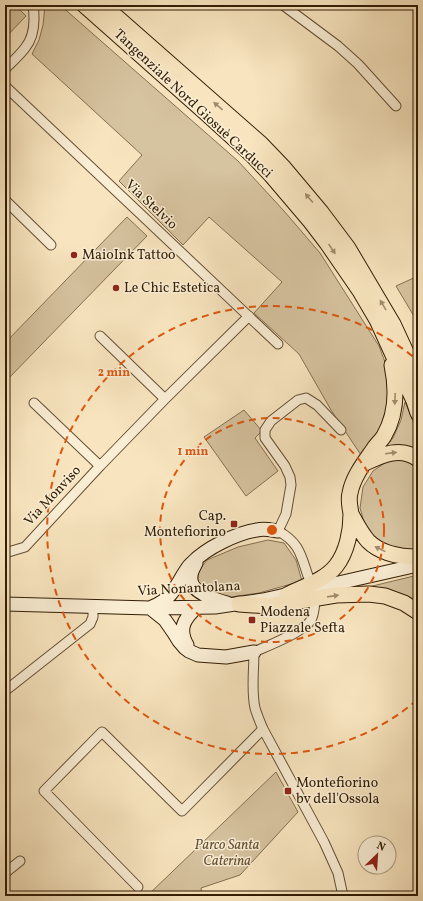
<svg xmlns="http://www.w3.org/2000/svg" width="423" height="901" font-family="Vollkorn,serif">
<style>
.green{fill:#d6c39f;stroke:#847052}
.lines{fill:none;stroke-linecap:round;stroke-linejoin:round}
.minor-casing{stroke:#644f34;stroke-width:11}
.secondary-casing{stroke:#321d05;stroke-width:15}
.trunk-casing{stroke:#321d05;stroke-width:17}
.minor{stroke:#faeed5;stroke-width:9}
.secondary{stroke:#faeed5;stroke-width:13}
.trunk{stroke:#f8e5bf;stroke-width:15}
.oneway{fill:#9f8b6b}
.ring{fill:none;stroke:#df560c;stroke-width:2;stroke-dasharray:7 5}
.poi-dot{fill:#8f2418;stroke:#faeed5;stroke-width:1.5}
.labels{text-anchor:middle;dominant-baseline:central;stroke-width:3;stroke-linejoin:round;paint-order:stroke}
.street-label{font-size:14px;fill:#321d05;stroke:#faeed5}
.poi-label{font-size:14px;fill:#321d05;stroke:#faeed5;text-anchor:start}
.park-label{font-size:14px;font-style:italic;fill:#634f33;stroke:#faeed5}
.centre{fill:#df560c;stroke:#faeed5;stroke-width:2}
.ring-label{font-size:12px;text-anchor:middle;font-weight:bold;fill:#df560c;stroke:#faeed5;stroke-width:3;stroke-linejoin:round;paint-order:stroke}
</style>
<rect width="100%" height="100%" fill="#f8e5bf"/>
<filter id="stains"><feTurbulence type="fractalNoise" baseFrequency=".005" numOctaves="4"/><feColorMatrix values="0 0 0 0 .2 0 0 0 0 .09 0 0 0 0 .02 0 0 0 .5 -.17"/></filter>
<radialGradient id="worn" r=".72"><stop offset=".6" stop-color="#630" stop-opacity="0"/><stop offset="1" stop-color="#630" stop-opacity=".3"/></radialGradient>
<!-- green -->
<path class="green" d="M5,5h10l11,11 -21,22z
M45,5h15l178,156 46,50 36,42 59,93 12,32 -1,32 -10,24 -17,24 -32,-48 -32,-56 -45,-41 28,-31 -73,-65 -26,28 -64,-64 23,-26 -110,-101 7,-14 4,-15z
M127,217l20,19 -142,146v-39z
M418,276v47l-22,-37z
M405,402l13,31v21l-37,-2 12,-14 8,-18z
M244,410l18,21 -7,7 23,33 -32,25 -42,-59z
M389,460h19l10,6v83l-16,3 -18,-6 -18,-17 -6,-21 3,-21 10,-16z
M268,540l16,3 12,17 6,21 -43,12 -28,4 -21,-2 -12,-10v-13l9,-12 31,-13z
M418,575v32l-62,-17z
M276,772l22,40 -58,63 -39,13 1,8h-55z"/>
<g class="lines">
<defs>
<path id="minor" d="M283,5l55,41 20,18 38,42
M5,69c7,-7 14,-13 20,-21 10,-12 10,-29 8,-43
M5,86l273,258
M5,200l46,45
M100,336l65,63
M34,403l66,63
M5,553l20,-6 75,-81 65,-67 84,-83
M308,576c-7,-21 -9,-34 -30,-45l8,-17 5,-29 -1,-8 -5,-11 -20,-28v-8l6,-9 27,-21 8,-2 11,7 24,25
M315,602c-1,6 -1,13 -4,18 -7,12 -44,26 -57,32 0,18 -3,38 1,56 2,7 5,14 8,21l61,113 14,31 5,23
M5,691l85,-67 3,-7v-10
M5,873l15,-12
M138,887l-94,-96 58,-59 80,79 81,-82"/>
<path id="secondary" d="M196,563c-2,4 -5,9 -5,13 -3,16 25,24 36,27
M5,604l145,4 65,-1 48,-7 155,-35
M152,607c17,-7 22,-16 31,-32 3,-4 5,-9 9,-12 14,-15 45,-30 65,-33 7,-2 14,0 21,1
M150,608l15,12 9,13 5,8 6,7 4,3 9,4 28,2 28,-5
M187,645c-9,-16 -3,-26 9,-37"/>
<path id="trunk" d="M84,5l124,110 44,40 19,20 40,47 16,21 33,48 17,29 37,81 4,12
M103,5l158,139 23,24 37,44 27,36 45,76 25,54
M365,463c17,-8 35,-17 53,-4
M351,514c5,9 10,19 17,27 13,13 33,16 50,16
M287,595c17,-9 37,-14 49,-29 11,-14 15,-35 15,-52 -1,-7 -3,-14 -1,-21 3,-16 14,-30 23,-43 3,-5 8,-9 11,-14 13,-22 13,-47 8,-71
M239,604l30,2 67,-11 33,-1 16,2 19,7 14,9"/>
</defs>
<!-- minor casing -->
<use href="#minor" class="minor-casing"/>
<!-- secondary casing -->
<use href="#secondary" class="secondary-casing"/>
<!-- trunk casing -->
<use href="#trunk" class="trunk-casing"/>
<!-- minor -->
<use href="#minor" class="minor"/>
<!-- secondary -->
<use href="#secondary" class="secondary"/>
<!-- trunk -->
<use href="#trunk" class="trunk"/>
</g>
<!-- one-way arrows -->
<defs><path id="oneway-solid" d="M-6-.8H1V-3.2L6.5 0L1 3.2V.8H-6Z"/></defs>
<g class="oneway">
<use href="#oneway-solid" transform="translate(218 106) rotate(-139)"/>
<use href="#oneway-solid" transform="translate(309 198) rotate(-130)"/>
<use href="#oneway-solid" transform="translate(332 249) rotate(56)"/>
<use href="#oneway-solid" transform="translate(383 305) rotate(-121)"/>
<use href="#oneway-solid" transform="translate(395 399) rotate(92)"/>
<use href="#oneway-solid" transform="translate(391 453) rotate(-7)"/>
<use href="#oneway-solid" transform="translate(380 549) rotate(-154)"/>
<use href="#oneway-solid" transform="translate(333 596) rotate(-8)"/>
</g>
<!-- distance rings -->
<g class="ring">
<circle cx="272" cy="530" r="112"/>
<path d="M417 700A224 224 0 1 1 417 360"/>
</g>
<!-- markers -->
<g class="poi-dot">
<circle cx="74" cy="255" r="4"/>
<circle cx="116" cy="288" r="4"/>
<rect x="230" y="520" width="8" height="8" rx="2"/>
<rect x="248" y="616" width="8" height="8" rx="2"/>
<rect x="284" y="787" width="8" height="8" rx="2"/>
</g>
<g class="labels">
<!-- street labels -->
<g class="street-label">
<text transform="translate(193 104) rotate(43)">Tangenziale Nord Giosuè Carducci</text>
<text transform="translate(151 205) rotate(43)">Via Stelvio</text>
<text transform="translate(53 496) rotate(-47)">Via Monviso</text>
<text transform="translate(189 589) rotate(-3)">Via Nonantolana</text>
</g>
<!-- poi labels -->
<g class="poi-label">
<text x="82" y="255">MaioInk Tattoo</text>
<text x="124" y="288">Le Chic Estetica</text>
<text x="226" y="516" text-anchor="end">Cap.<tspan x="226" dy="16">Montefiorino</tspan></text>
<text x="260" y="612">Modena<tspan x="260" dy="16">Piazzale Sefta</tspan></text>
<text x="296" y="783">Montefiorino<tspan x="296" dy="16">bv dell'Ossola</tspan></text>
</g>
<!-- park labels -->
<g class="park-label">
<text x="227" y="845">Parco Santa<tspan x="227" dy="16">Caterina</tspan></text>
</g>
</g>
<circle cx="272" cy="530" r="6" class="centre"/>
<g class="ring-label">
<text x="114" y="376">2 min</text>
<text x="193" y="455">1 min</text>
</g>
<!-- margin -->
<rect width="423" height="901" fill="none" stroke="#f8e5bf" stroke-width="20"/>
<rect x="6" y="6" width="411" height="889" fill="none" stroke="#321d05" stroke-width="2"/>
<rect x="10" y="10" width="403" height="881" fill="none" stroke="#321d05"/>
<!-- north arrow -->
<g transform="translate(377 855) rotate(25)"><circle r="19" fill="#faeed5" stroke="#aa9a82"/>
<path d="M0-3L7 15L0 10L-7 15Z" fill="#8f2418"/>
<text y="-6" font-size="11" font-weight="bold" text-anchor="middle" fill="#321d05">N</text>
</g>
<rect width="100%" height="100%" filter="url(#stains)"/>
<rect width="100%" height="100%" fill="url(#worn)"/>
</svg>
